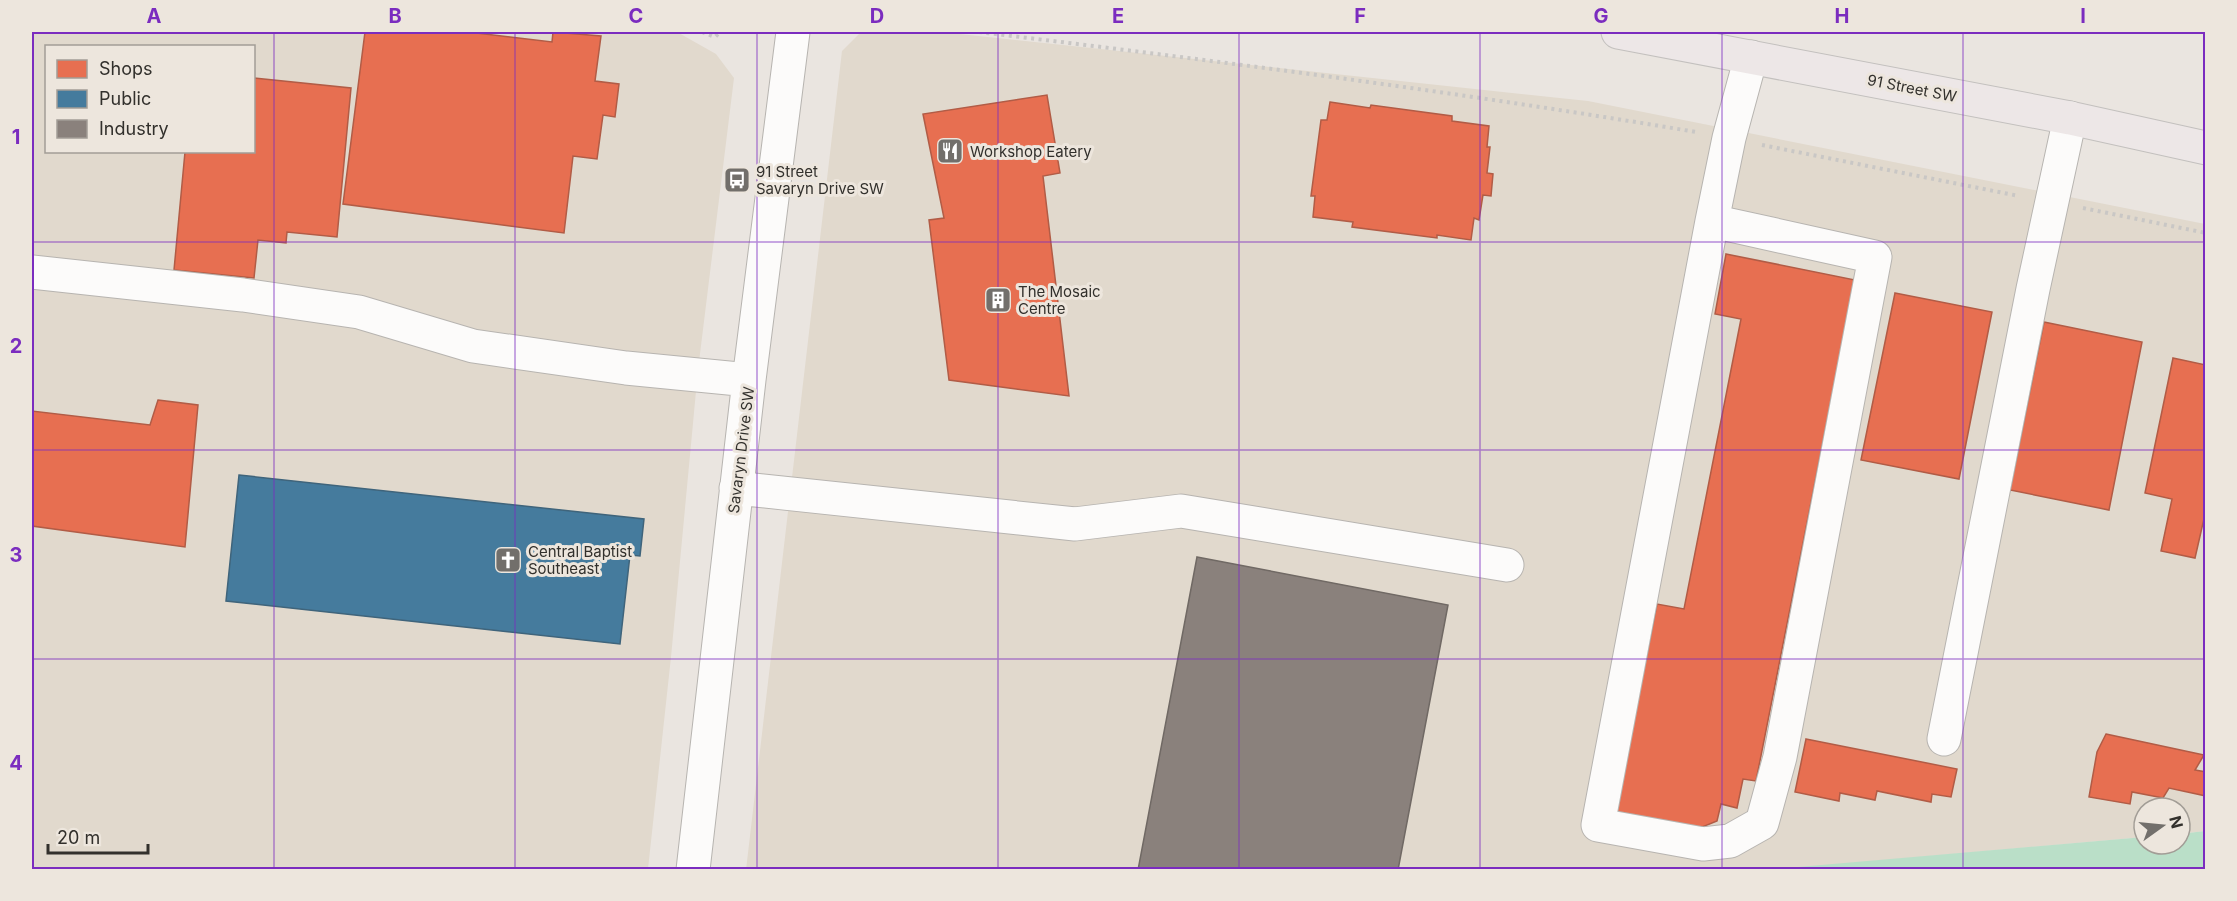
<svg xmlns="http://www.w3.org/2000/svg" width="2237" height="901" font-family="Inter,sans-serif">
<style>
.built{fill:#e1d9cd;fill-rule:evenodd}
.green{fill:#badfc8}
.shops{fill:#e76f51;stroke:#b15c46;stroke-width:1.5}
.public{fill:#457b9d;stroke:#3f647b;stroke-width:1.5}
.industry{fill:#8a817c;stroke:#706964;stroke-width:1.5}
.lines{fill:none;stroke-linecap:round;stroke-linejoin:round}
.minor-casing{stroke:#b7b4b0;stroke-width:35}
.major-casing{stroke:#c3c0be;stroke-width:35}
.path{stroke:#c9c7c5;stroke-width:4;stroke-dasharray:3 4.5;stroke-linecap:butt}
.minor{stroke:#fcfbfa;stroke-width:33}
.major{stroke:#ede7e7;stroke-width:33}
.grid{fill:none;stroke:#7b2cbf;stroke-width:1.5;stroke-opacity:0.55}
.labels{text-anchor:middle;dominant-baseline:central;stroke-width:6;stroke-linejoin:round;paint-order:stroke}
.street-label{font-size:15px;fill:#32302c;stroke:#ede6dd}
.poi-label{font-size:15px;fill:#32302c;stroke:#ede6dd;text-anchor:start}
.neatline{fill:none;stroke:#7b2cbf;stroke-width:2}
.grid-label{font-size:20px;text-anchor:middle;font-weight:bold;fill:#7b2cbf}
</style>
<rect width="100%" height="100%" fill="#eae5e0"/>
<!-- built -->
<path class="built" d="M32,32h645l39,22 18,24 -36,292 -27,287 -23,212h-616zM46,46h208v106h-208z
M861,32h80l647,69 617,123v607l-25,3v-26h-36v29l-370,33h-1028l96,-819z"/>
<!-- green -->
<path class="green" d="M2205,831v38h-431l370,-32v7h36v-10z"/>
<!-- shops -->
<path class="shops" d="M365,32h103l84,10 1,-10 48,4 -6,45 24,3 -4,33 -12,-2 -6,44 -24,-3 -9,77 -221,-29z
M254,78l97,10 -14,149 -50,-5 -1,11 -28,-3 -4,38 -80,-8 11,-118h69z
M1047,95l13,78 -17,3 26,220 -120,-16 -20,-160 15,-2 -21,-104z
M1330,102l40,6 1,-3 81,11v5l37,5 -2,21h3l-3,26 6,1 -2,22 -8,-1 -4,25 -5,-2 -3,22 -34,-5v3l-85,-11 1,-5 -40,-5 2,-21h-4l10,-76h6z
M1726,254l129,26 -99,501 -13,-2 -6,29 -16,-4 -4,17 -22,9 -80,-16 42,-210 27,5 57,-290 -26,-5z
M1895,293l97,19 -33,167 -98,-19z
M2044,322l98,20 -33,168 -99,-20z
M2173,358l33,7v145l-11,48 -34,-7 11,-52 -27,-6z
M158,400l40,5 -13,142 -153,-21v-115l118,14z
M2106,734l98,21 -9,15 11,2v24l-37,-8 -6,10 -31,-6 -2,12 -41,-7 8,-45z
M1806,739l151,30 -6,28 -19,-3 -1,8 -54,-11 -2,9 -35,-7 -1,8 -44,-9z"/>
<!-- public -->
<path class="public" d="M239,475l405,44 -4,37 -10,-1 -10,89 -394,-43z"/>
<!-- industry -->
<path class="industry" d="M1197,557l251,48 -50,265h-260z"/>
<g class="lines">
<defs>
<path id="minor" d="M1712,221l163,36 -95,500 -18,66 -32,18 -27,3 -105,-19 114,-604 17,-83 22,-81
M32,272l211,23 116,17 114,34 153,22 123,12
M736,488l339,36 106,-13 326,54
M1944,739l89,-450 37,-171
M693,870l56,-490 44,-348"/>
<path id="major" d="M1618,32l452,86 136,30"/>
</defs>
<!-- minor casing -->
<use href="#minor" class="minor-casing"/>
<!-- major casing -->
<use href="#major" class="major-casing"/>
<!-- path -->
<path class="path" d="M702,32l13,5 5,-5
M979,32c240,29 479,60 717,100
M1762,145l257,51
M2083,208l123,25"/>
<!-- minor -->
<use href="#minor" class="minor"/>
<!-- major -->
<use href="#major" class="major"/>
</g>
<!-- grid -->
<path class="grid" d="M274,32v838M515,32v838M757,32v838M998,32v838M1239,32v838M1480,32v838M1722,32v838M1963,32v838M32,242h2174M32,450h2174M32,659h2174"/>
<!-- icons -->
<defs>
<symbol id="restaurant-square" viewBox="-11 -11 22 22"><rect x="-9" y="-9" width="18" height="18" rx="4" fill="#726f6b" stroke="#ede6dd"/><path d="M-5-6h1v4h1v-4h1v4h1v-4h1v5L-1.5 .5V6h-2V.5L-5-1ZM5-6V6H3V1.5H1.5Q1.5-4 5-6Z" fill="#fff"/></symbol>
<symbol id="bus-square" viewBox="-11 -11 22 22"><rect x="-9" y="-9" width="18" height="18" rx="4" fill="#726f6b" stroke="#ede6dd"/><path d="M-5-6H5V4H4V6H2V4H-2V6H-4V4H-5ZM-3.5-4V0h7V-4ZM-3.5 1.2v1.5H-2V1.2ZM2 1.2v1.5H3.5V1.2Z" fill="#fff"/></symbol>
<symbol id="building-square" viewBox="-11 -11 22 22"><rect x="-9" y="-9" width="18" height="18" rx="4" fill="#726f6b" stroke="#ede6dd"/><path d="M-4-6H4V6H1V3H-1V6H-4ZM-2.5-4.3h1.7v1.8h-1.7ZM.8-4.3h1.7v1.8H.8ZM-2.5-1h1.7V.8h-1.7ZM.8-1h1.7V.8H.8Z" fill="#fff"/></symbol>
<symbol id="church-square" viewBox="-11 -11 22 22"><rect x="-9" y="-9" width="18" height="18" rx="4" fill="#726f6b" stroke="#ede6dd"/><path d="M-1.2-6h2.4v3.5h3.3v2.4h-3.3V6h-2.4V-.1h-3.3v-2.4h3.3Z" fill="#fff"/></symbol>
</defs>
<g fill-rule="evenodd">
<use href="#restaurant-square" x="935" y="136" width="30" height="30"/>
<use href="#bus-square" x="722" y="165" width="30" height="30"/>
<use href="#building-square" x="983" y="285" width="30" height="30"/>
<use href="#church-square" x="493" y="545" width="30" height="30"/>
</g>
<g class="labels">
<!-- street labels -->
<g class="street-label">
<text transform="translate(1912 88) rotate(11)">91 Street SW</text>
<text transform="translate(741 450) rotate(-83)">Savaryn Drive SW</text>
</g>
<!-- poi labels -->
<g class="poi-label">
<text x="970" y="151">Workshop Eatery</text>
<text x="756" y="171">91 Street<tspan x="756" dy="17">Savaryn Drive SW</tspan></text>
<text x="1018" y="291">The Mosaic<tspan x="1018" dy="17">Centre</tspan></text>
<text x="528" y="551">Central Baptist<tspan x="528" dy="17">Southeast</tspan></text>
</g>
</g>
<!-- border -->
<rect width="2237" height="901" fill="none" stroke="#ede6dd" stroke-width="66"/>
<!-- legend -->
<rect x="45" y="45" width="210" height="108" fill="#ede6dd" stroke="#a29d96" stroke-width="1.5"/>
<rect x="57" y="60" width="30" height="18" fill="#e76f51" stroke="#a29d96" stroke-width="1.5"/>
<text x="99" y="75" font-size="18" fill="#32302c">Shops</text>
<rect x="57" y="90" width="30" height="18" fill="#457b9d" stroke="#a29d96" stroke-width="1.5"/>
<text x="99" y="105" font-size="18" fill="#32302c">Public</text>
<rect x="57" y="120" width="30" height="18" fill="#8a817c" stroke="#a29d96" stroke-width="1.5"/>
<text x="99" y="135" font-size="18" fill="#32302c">Industry</text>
<!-- north arrow -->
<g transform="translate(2162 826) rotate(75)"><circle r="28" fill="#ede6dd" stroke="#a29d96" stroke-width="1.5"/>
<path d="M0-4.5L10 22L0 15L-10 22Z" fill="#726f6b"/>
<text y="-9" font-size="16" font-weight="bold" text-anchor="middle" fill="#32302c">N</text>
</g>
<!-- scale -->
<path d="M48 844v9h100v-9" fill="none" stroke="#32302c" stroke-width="3"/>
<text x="57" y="844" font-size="18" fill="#32302c" stroke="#ede6dd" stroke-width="4.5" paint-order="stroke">20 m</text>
<rect x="33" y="33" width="2171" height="835" class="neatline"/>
<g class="grid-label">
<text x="154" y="23">A</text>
<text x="395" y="23">B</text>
<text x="636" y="23">C</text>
<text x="877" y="23">D</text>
<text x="1118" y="23">E</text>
<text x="1360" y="23">F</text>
<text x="1601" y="23">G</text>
<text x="1842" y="23">H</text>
<text x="2083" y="23">I</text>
<text x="16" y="144">1</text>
<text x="16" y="353">2</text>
<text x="16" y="562">3</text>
<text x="16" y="770">4</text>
</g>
</svg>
